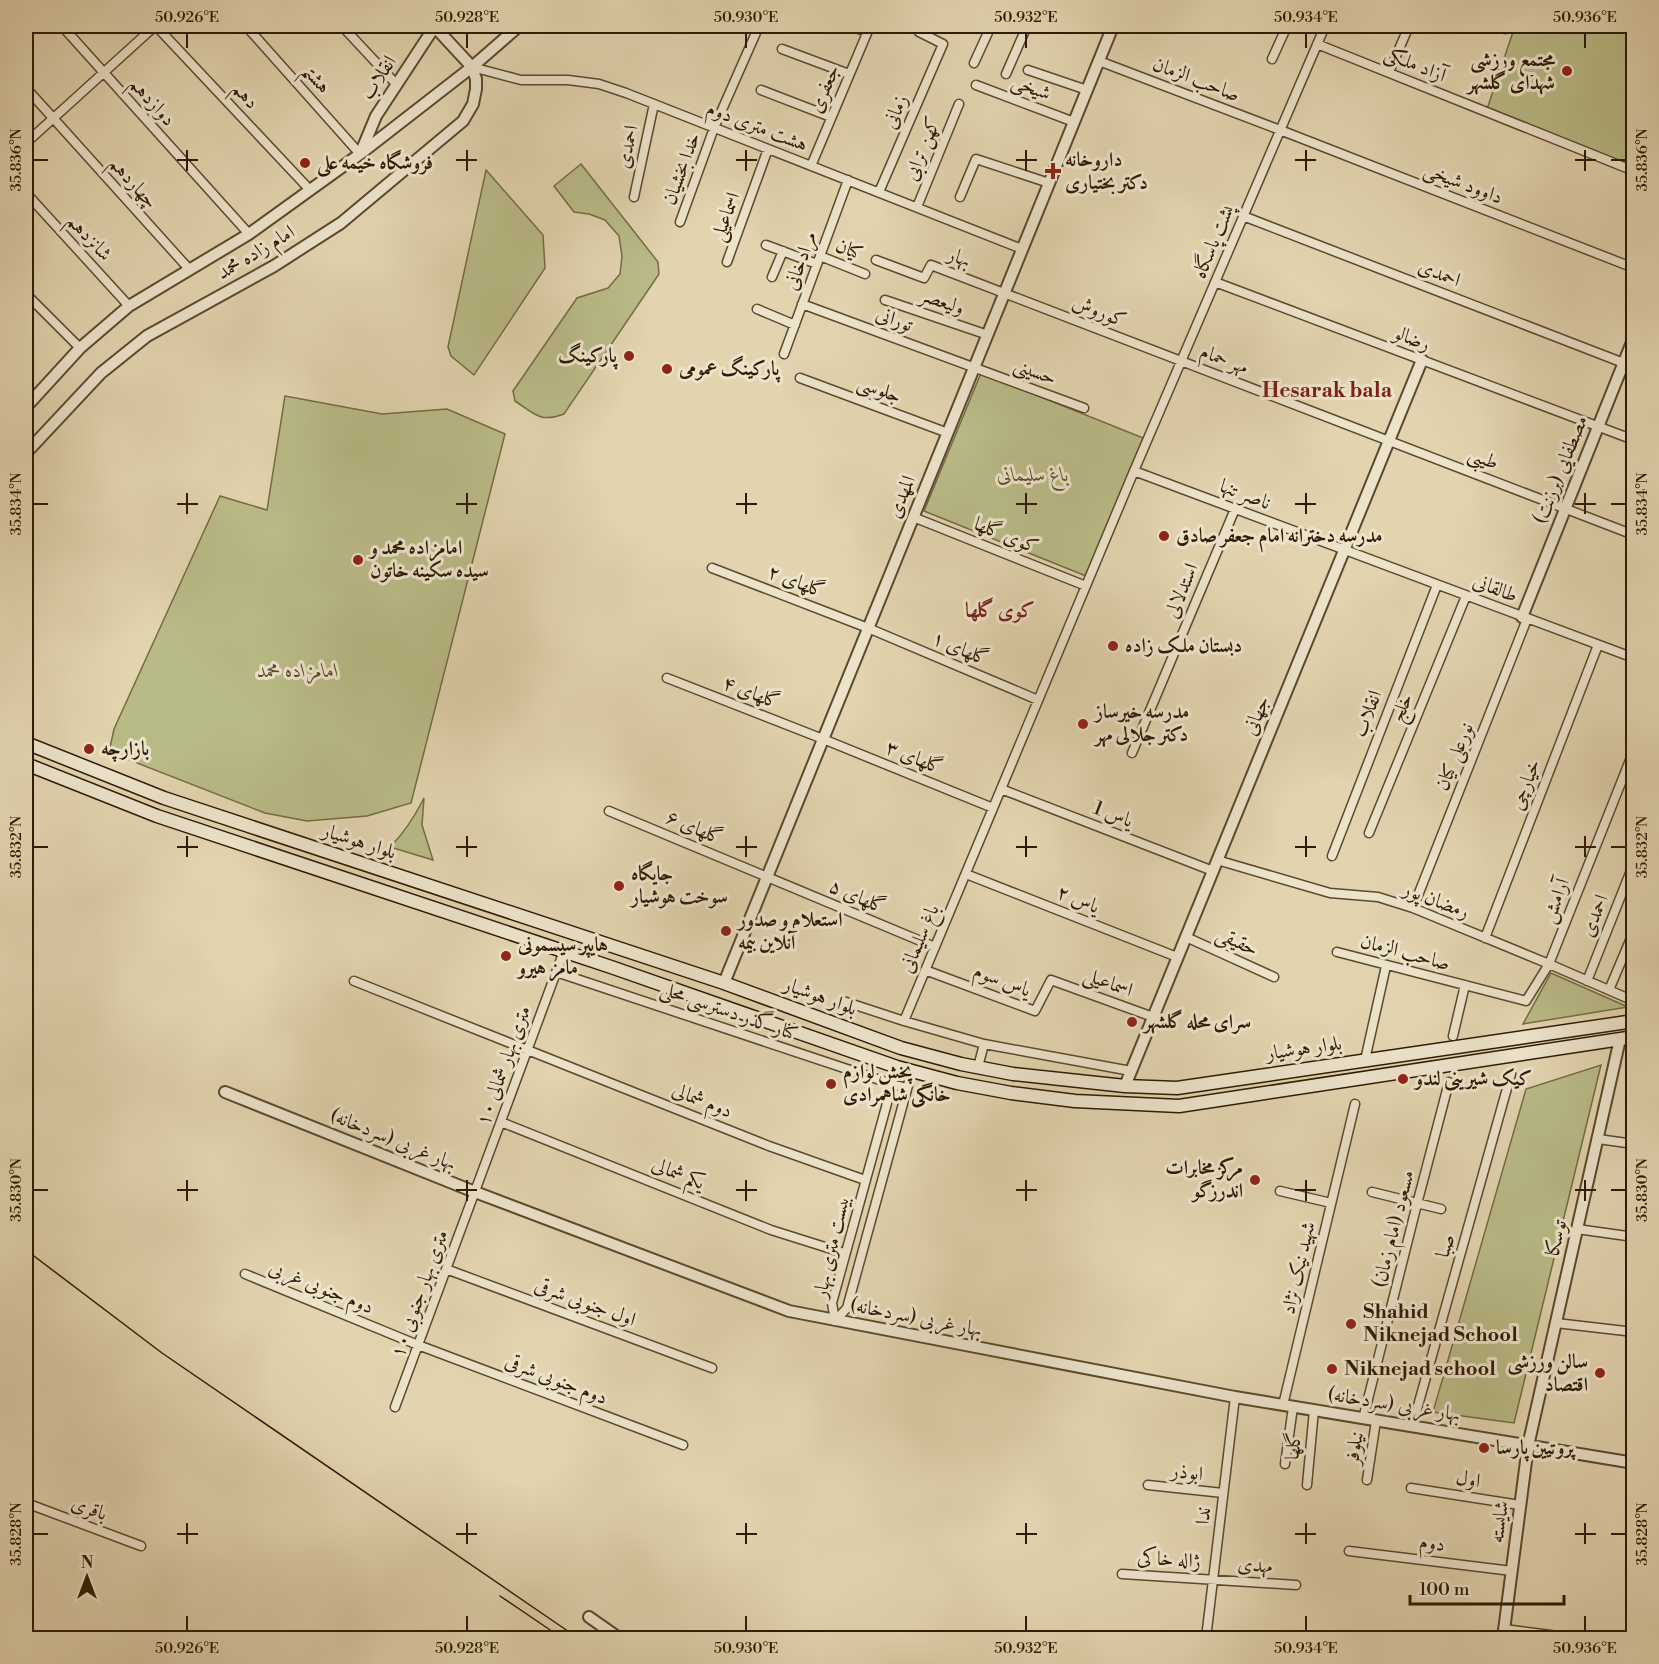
<svg xmlns="http://www.w3.org/2000/svg" width="1659" height="1664" font-family="'Libre Bodoni',Amiri,serif">
<style>
.green{fill:#b9bb87;stroke:#746b44;stroke-width:1.5}
.lines{fill:none;stroke-linecap:round;stroke-linejoin:round}
.minor-casing{stroke:#5b492d;stroke-width:11}
.tertiary-casing{stroke:#5b492d;stroke-width:14}
.secondary-casing{stroke:#2e1b02;stroke-width:15}
.minor{stroke:#ece3cb;stroke-width:8}
.tertiary{stroke:#ece3cb;stroke-width:10}
.secondary{stroke:#ece3cb;stroke-width:12}
.tram{stroke:#2e1b02;stroke-width:1.5}
.ticks{fill:none;stroke:#2e1b02;stroke-width:2}
.poi-dot{fill:#8f2418;stroke:#ece3cb;stroke-width:2}
.labels{text-anchor:middle;dominant-baseline:central;stroke-width:6;stroke-linejoin:round;paint-order:stroke}
.poi-label{font-size:20px;font-weight:bold;fill:#2e1b02;stroke:#ece3cb;text-anchor:start}
.street-label{font-size:20px;fill:#2e1b02;stroke:#ece3cb}
.park-label{font-size:20px;font-style:italic;fill:#584b2a;stroke:#ece3cb}
.neighbourhood-label{font-size:21px;font-weight:bold;fill:#7a1f14;stroke:#ece3cb}
.neatline{fill:none;stroke:#2e1b02;stroke-width:2}
.ticks-label{font-size:15px;text-anchor:middle;fill:#2e1b02}
</style>
<rect width="100%" height="100%" fill="#e2d4af"/>
<filter id="stains"><feTurbulence type="fractalNoise" baseFrequency=".00333" numOctaves="4"/><feColorMatrix values="0 0 0 0 .2 0 0 0 0 .09 0 0 0 0 .02 0 0 0 .5 -.17"/></filter>
<radialGradient id="worn" r=".72"><stop offset=".6" stop-color="#630" stop-opacity="0"/><stop offset="1" stop-color="#630" stop-opacity=".3"/></radialGradient>
<!-- green -->
<path class="green" d="M1515,26h118v144l-148,-55z
M581,164l77,98 1,12 -95,140c-24,9 -29,0 -49,-13l-2,-10 64,-93 31,-10 12,-14 2,-18 -3,-20 -14,-16 -16,-6 -15,-2 -20,-26z
M486,170l57,65 2,33 -71,107 -23,-19 -3,-9z
M981,373l162,65 -57,138 -162,-65z
M285,396l97,18 65,-5 58,25 -94,369 -44,13 -60,5 -42,-8 -156,-61 5,-23 106,-233 47,14z
M424,798l-2,27 11,35 -43,-13c15,-15 25,-31 34,-49z
M1551,973l77,34 -105,17z
M1601,1065l-87,358 -81,-11 93,-323z"/>
<g class="lines">
<defs>
<path id="minor" d="M62,26l187,208
M156,26l154,164
M246,26l114,128
M342,26l55,59
M851,26l16,6
M1495,26l10,3
M26,31l5,-5
M1317,44l317,127
M782,49l67,25
M1272,59l15,-33
M1099,61l181,69 354,138
M974,63l17,-37
M472,67l49,13h47l31,4 27,9 396,156
M1028,70l59,20
M1389,72l20,-46
M1006,74l21,-48
M976,85l98,37
M26,88l163,181
M761,90l70,27
M26,143l129,-117
M811,166l59,-140
M879,192l64,-148 -24,-12 2,-6
M26,193l103,113
M634,197l20,-93
M960,197l16,-38 73,24
M917,207l42,-103
M1243,216l391,151
M680,222l34,-94 45,-102
M766,245l51,19
M820,256l45,18
M876,260l48,18 7,-13 703,270
M727,262l41,-113
M772,277l11,-26
M1215,282l419,158
M26,294l54,54
M885,300l103,35
M802,304l282,104
M757,309l38,16
M784,354l64,-174
M800,378l148,55
M1134,471l500,187
M913,517l173,69
M712,568l156,60 170,72
M667,678l156,61 170,69
M1132,753l103,-244
M1001,789l212,82
M609,811l326,136
M1369,833l97,-237
M1332,856l105,-271
M1217,860l113,33 48,4 35,11 136,56 85,37
M966,874l211,83
M1413,908l114,-289
M1186,937l88,40
M1485,938l113,-293
M1337,952l189,49 23,-37 85,-214
M925,970l110,41 16,-31 102,37
M556,972l336,112 15,4
M354,981l415,165 96,34
M1587,981l47,-118
M1609,990l25,-59
M843,1001l61,20 80,23 147,27
M904,1021l230,-550 191,-445
M1453,1036l12,-51
M1365,1060l21,-94
M978,1067l6,-23
M501,1122l270,108 73,23
M1598,1139l36,5
M1280,1191l51,12
M1372,1192l69,17
M1577,1229l57,8
M446,1269l266,99
M245,1274l173,71 265,100
M835,1321l-3,-18 65,-236
M835,1321l12,-13 65,-237
M1556,1323l78,9
M1283,1405l72,-301
M395,1407l169,-456
M1363,1419l54,-215 32,-122
M1412,1427l99,-353
M1285,1464l8,-57
M1367,1480l9,-59
M1148,1485l75,8
M1307,1485l7,-75
M1411,1488l109,17
M26,1503l115,43
M1349,1551l163,20
M1122,1574l174,11
M1504,1629l69,9
M1206,1638l29,-241
M1316,1638h14"/>
<path id="tertiary" d="M361,152l15,-36 59,-90
M26,407l54,-59 49,-42 120,-72 111,-80 112,-87 47,-41
M26,453l75,-80 46,-37 127,-70 67,-43 122,-102 10,-17 3,-15v-10l-4,-12 -38,-41
M1522,617l112,-280
M724,983l389,-957
M1125,1086l297,-726
M225,1092l250,100 314,119 446,86 399,66
M589,1617l30,21
M1503,1638l25,-192 92,-407"/>
<path id="secondary" d="M26,743l138,55 560,185 177,65 60,16 52,10 112,12 52,2 457,-67
M26,764l131,52 454,151 286,100 60,16 54,10 64,8 104,5 455,-69"/>
</defs>
<!-- minor casing -->
<use href="#minor" class="minor-casing"/>
<!-- tertiary casing -->
<use href="#tertiary" class="tertiary-casing"/>
<!-- secondary casing -->
<use href="#secondary" class="secondary-casing"/>
<!-- minor -->
<use href="#minor" class="minor"/>
<!-- tertiary -->
<use href="#tertiary" class="tertiary"/>
<!-- secondary -->
<use href="#secondary" class="secondary"/>
<!-- tram -->
<path class="tram" d="M26,1250l136,103 416,285
M500,1596l62,42"/>
</g>
<!-- ticks -->
<path class="ticks" d="M187,33v15M467,33v15M746,33v15M1026,33v15M1306,33v15M1585,33v15M187,150v21M467,150v21M746,150v21M1026,150v21M1306,150v21M1585,150v21M33,160h15M177,160h21M456,160h21M736,160h21M1016,160h21M1295,160h21M1575,160h21M1611,160h15M187,493v21M467,493v21M746,493v21M1026,493v21M1306,493v21M1585,493v21M33,504h15M177,504h21M456,504h21M736,504h21M1016,504h21M1295,504h21M1575,504h21M1611,504h15M187,836v21M467,836v21M746,836v21M1026,836v21M1306,836v21M1585,836v21M33,847h15M177,847h21M456,847h21M736,847h21M1016,847h21M1295,847h21M1575,847h21M1611,847h15M187,1180v21M467,1180v21M746,1180v21M1026,1180v21M1306,1180v21M1585,1180v21M33,1190h15M177,1190h21M456,1190h21M736,1190h21M1016,1190h21M1295,1190h21M1575,1190h21M1611,1190h15M187,1523v21M467,1523v21M746,1523v21M1026,1523v21M1306,1523v21M1585,1523v21M33,1534h15M177,1534h21M456,1534h21M736,1534h21M1016,1534h21M1295,1534h21M1575,1534h21M1611,1534h15M187,1616v15M467,1616v15M746,1616v15M1026,1616v15M1306,1616v15M1585,1616v15"/>
<!-- markers -->
<g class="poi-dot">
<circle cx="1567" cy="71" r="6"/>
<circle cx="305" cy="163" r="6"/>
<path d="M1050 162h6v6h6v6h-6v6h-6v-6h-6v-6h6z"/>
<circle cx="629" cy="356" r="6"/>
<circle cx="667" cy="369" r="6"/>
<circle cx="1164" cy="536" r="6"/>
<circle cx="358" cy="560" r="6"/>
<circle cx="1113" cy="646" r="6"/>
<circle cx="1083" cy="724" r="6"/>
<circle cx="89" cy="749" r="6"/>
<circle cx="619" cy="886" r="6"/>
<circle cx="726" cy="931" r="6"/>
<circle cx="506" cy="956" r="6"/>
<circle cx="1132" cy="1022" r="6"/>
<circle cx="1403" cy="1079" r="6"/>
<circle cx="831" cy="1084" r="6"/>
<circle cx="1255" cy="1180" r="6"/>
<circle cx="1351" cy="1324" r="6"/>
<circle cx="1332" cy="1369" r="6"/>
<circle cx="1600" cy="1373" r="6"/>
<circle cx="1484" cy="1448" r="6"/>
</g>
<g class="labels">
<!-- poi labels -->
<g class="poi-label">
<text x="1555" y="60" text-anchor="end">مجتمع ورزشی<tspan x="1555" dy="23">شهدای گلشهر</tspan></text>
<text x="1065" y="160">داروخانه<tspan x="1065" dy="23">دکتر بختیاری</tspan></text>
<text x="317" y="163">فروشگاه خیمه علی</text>
<text x="617" y="356" text-anchor="end">پارکینگ</text>
<text x="679" y="369">پارکینگ عمومی</text>
<text x="1176" y="536">مدرسه دخترانه امام جعفر صادق</text>
<text x="370" y="548">امامزاده محمد و<tspan x="370" dy="23">سیده سکینه خاتون</tspan></text>
<text x="1125" y="646">دبستان ملک زاده</text>
<text x="1095" y="712">مدرسه خیرساز<tspan x="1095" dy="23">دکتر جلالی مهر</tspan></text>
<text x="101" y="749">بازارچه</text>
<text x="631" y="874">جایگاه<tspan x="631" dy="23">سوخت هوشیار</tspan></text>
<text x="738" y="920">استعلام و صدور<tspan x="738" dy="23">آنلاین بیمه</tspan></text>
<text x="518" y="945">هایپر سیسمونی<tspan x="518" dy="23">مامز هیرو</tspan></text>
<text x="1144" y="1022">سرای محله گلشهر</text>
<text x="843" y="1072">پخش لوازم<tspan x="843" dy="23">خانگی شاهمرادی</tspan></text>
<text x="1415" y="1079">کیک شیرینی لندو</text>
<text x="1243" y="1168" text-anchor="end">مرکز مخابرات<tspan x="1243" dy="23">اندرزگو</tspan></text>
<text x="1363" y="1312">Shahid<tspan x="1363" dy="23">Niknejad School</tspan></text>
<text x="1588" y="1362" text-anchor="end">سالن ورزشی<tspan x="1588" dy="23">اقتصاد</tspan></text>
<text x="1344" y="1369">Niknejad school</text>
<text x="1496" y="1448">پروتیین پارسا</text>
</g>
<!-- street labels -->
<g class="street-label">
<text transform="translate(1415 65) rotate(22)">آزاد ملکی</text>
<text transform="translate(379 78) rotate(-57)">انقلاب</text>
<text transform="translate(316 79) rotate(48)">هشتم</text>
<text transform="translate(1196 80) rotate(21)">صاحب الزمان</text>
<text transform="translate(1031 88) rotate(21)">شیخی</text>
<text transform="translate(825 89) rotate(-67)">جعفری</text>
<text transform="translate(245 96) rotate(47)">دهم</text>
<text transform="translate(152 102) rotate(48)">دوازدهم</text>
<text transform="translate(896 112) rotate(-67)">زمانی</text>
<text transform="translate(757 127) rotate(21)">هشت متری دوم</text>
<text transform="translate(628 147) rotate(-78)">احمدی</text>
<text transform="translate(923 149) rotate(-68)">کهن ترابی</text>
<text transform="translate(682 169) rotate(-70)">خدا بخشیان</text>
<text transform="translate(133 183) rotate(48)">چهاردهم</text>
<text transform="translate(1463 184) rotate(21)">داوود شیخی</text>
<text transform="translate(726 217) rotate(-70)">اسماعیلی</text>
<text transform="translate(89 238) rotate(47)">شانزدهم</text>
<text transform="translate(1214 242) rotate(-67)">پشت پاسگاه</text>
<text transform="translate(849 250) rotate(22)">کیان</text>
<text transform="translate(256 253) rotate(-31)">امام زاده محمد</text>
<text transform="translate(959 258) rotate(21)">بهار</text>
<text transform="translate(801 261) rotate(-70)">مرادخانی</text>
<text transform="translate(1439 274) rotate(21)">احمدی</text>
<text transform="translate(942 302) rotate(19)">ولیعصر</text>
<text transform="translate(1099 312) rotate(21)">کوروش</text>
<text transform="translate(894 320) rotate(20)">تورانی</text>
<text transform="translate(1412 339) rotate(21)">رضالو</text>
<text transform="translate(1224 360) rotate(21)">مهر حمام</text>
<text transform="translate(1035 372) rotate(21)">حسینی</text>
<text transform="translate(879 390) rotate(20)">جلوسی</text>
<text transform="translate(1483 459) rotate(21)">طیبی</text>
<text transform="translate(1561 470) rotate(-68)">مصطفایی (برزنت)</text>
<text transform="translate(1245 495) rotate(21)">ناصر تنها</text>
<text transform="translate(902 497) rotate(-68)">المهدی</text>
<text transform="translate(1006 536) rotate(22)">کوی گلها</text>
<text transform="translate(796 582) rotate(21)">گلهای ۲</text>
<text transform="translate(1495 589) rotate(21)">طالقانی</text>
<text transform="translate(1182 591) rotate(-67)">استدلالی</text>
<text transform="translate(960 649) rotate(23)">گلهای ۱</text>
<text transform="translate(751 693) rotate(21)">گلهای ۴</text>
<text transform="translate(1402 708) rotate(-68)">خلج</text>
<text transform="translate(1368 714) rotate(-69)">انقلاب</text>
<text transform="translate(1257 716) rotate(-68)">جهانی</text>
<text transform="translate(1455 757) rotate(-68)">نورعلی کیان</text>
<text transform="translate(914 758) rotate(22)">گلهای ۳</text>
<text transform="translate(1526 785) rotate(-69)">خیارچی</text>
<text transform="translate(1113 815) rotate(21)">یاس 1</text>
<text transform="translate(694 828) rotate(23)">گلهای ۶</text>
<text transform="translate(359 842) rotate(18)">بلوار هوشیار</text>
<text transform="translate(857 897) rotate(23)">گلهای ۵</text>
<text transform="translate(1078 900) rotate(22)">یاس ۲</text>
<text transform="translate(1436 901) rotate(21)">رمضان پور</text>
<text transform="translate(1556 901) rotate(-69)">آرامش</text>
<text transform="translate(1595 916) rotate(-68)">احمدی</text>
<text transform="translate(920 939) rotate(-67)">باغ سلیمانی</text>
<text transform="translate(1237 942) rotate(25)">حقیقی</text>
<text transform="translate(1405 953) rotate(15)">صاحب الزمان</text>
<text transform="translate(1002 981) rotate(21)">یاس سوم</text>
<text transform="translate(1108 983) rotate(20)">اسماعیلی</text>
<text transform="translate(820 997) rotate(20)">بلوار هوشیار</text>
<text transform="translate(729 1012) rotate(19)">کنار گذر دسترسی محلی</text>
<text transform="translate(1304 1049) rotate(-8)">بلوار هوشیار</text>
<text transform="translate(504 1066) rotate(-70)">۱۰ متری بهار شمالی</text>
<text transform="translate(702 1101) rotate(22)">دوم شمالی</text>
<text transform="translate(393 1140) rotate(22)">بهار غربی (سردخانه)</text>
<text transform="translate(678 1174) rotate(22)">یکم شمالی</text>
<text transform="translate(1394 1229) rotate(-76)">مسعود (امام زمان)</text>
<text transform="translate(1557 1238) rotate(-77)">توسکا</text>
<text transform="translate(1446 1246) rotate(-74)">صبا</text>
<text transform="translate(832 1247) rotate(-77)">بیست متری بهار</text>
<text transform="translate(1299 1268) rotate(-77)">شهید نیک نژاد</text>
<text transform="translate(321 1288) rotate(22)">دوم جنوبی غربی</text>
<text transform="translate(420 1294) rotate(-70)">۱۰ متری بهار جنوبی</text>
<text transform="translate(585 1303) rotate(20)">اول جنوبی شرقی</text>
<text transform="translate(916 1318) rotate(11)">بهار غربی (سردخانه)</text>
<text transform="translate(556 1380) rotate(21)">دوم جنوبی شرقی</text>
<text transform="translate(1394 1405) rotate(9)">بهار غربی (سردخانه)</text>
<text transform="translate(1294 1446) rotate(-85)">گلها</text>
<text transform="translate(1355 1448) rotate(-81)">نیلوفر</text>
<text transform="translate(1187 1473) rotate(6)">ابوذر</text>
<text transform="translate(1468 1480) rotate(9)">اول</text>
<text transform="translate(89 1509) rotate(20)">باقری</text>
<text transform="translate(1204 1516) rotate(-83)">ندا</text>
<text transform="translate(1500 1522) rotate(-82)">شایسته</text>
<text transform="translate(1432 1544) rotate(7)">دوم</text>
<text transform="translate(1169 1560) rotate(4)">ژاله خاکی</text>
<text transform="translate(1255 1566) rotate(4)">مهدی</text>
</g>
<!-- park labels -->
<g class="park-label">
<text x="1033" y="475">باغ سلیمانی</text>
<text x="298" y="671">امامزاده محمد</text>
</g>
<!-- neighbourhood labels -->
<g class="neighbourhood-label">
<text x="1327" y="391">Hesarak bala</text>
<text x="1000" y="611">کوی گلها</text>
</g>
</g>
<!-- margin -->
<rect width="1659" height="1664" fill="none" stroke="#e2d4af" stroke-width="66"/>
<!-- north arrow -->
<g transform="translate(87 1577)" stroke="#ece3cb" stroke-width="4.5" paint-order="stroke">
<path d="M0-4.5L10 22L0 15L-10 22Z" fill="#2e1b02"/>
<text y="-9" font-size="16" font-weight="bold" text-anchor="middle" fill="#2e1b02">N</text>
</g>
<!-- scale -->
<path d="M1410 1595v9h154v-9" fill="none" stroke="#2e1b02" stroke-width="3"/>
<text x="1419" y="1595" font-size="18" fill="#2e1b02" stroke="#ece3cb" stroke-width="4.5" paint-order="stroke">100 m</text>
<rect x="33" y="33" width="1593" height="1598" class="neatline"/>
<g class="ticks-label">
<text x="187" y="22">50.926°E</text>
<text x="467" y="22">50.928°E</text>
<text x="746" y="22">50.930°E</text>
<text x="1026" y="22">50.932°E</text>
<text x="1306" y="22">50.934°E</text>
<text x="1585" y="22">50.936°E</text>
<text transform="translate(16 160) rotate(-90)" y="5">35.836°N</text>
<text transform="translate(1642 160) rotate(-90)" y="5">35.836°N</text>
<text transform="translate(16 504) rotate(-90)" y="5">35.834°N</text>
<text transform="translate(1642 504) rotate(-90)" y="5">35.834°N</text>
<text transform="translate(16 847) rotate(-90)" y="5">35.832°N</text>
<text transform="translate(1642 847) rotate(-90)" y="5">35.832°N</text>
<text transform="translate(16 1190) rotate(-90)" y="5">35.830°N</text>
<text transform="translate(1642 1190) rotate(-90)" y="5">35.830°N</text>
<text transform="translate(16 1534) rotate(-90)" y="5">35.828°N</text>
<text transform="translate(1642 1534) rotate(-90)" y="5">35.828°N</text>
<text x="187" y="1653">50.926°E</text>
<text x="467" y="1653">50.928°E</text>
<text x="746" y="1653">50.930°E</text>
<text x="1026" y="1653">50.932°E</text>
<text x="1306" y="1653">50.934°E</text>
<text x="1585" y="1653">50.936°E</text>
</g>
<rect width="100%" height="100%" filter="url(#stains)"/>
<rect width="100%" height="100%" fill="url(#worn)"/>
</svg>
